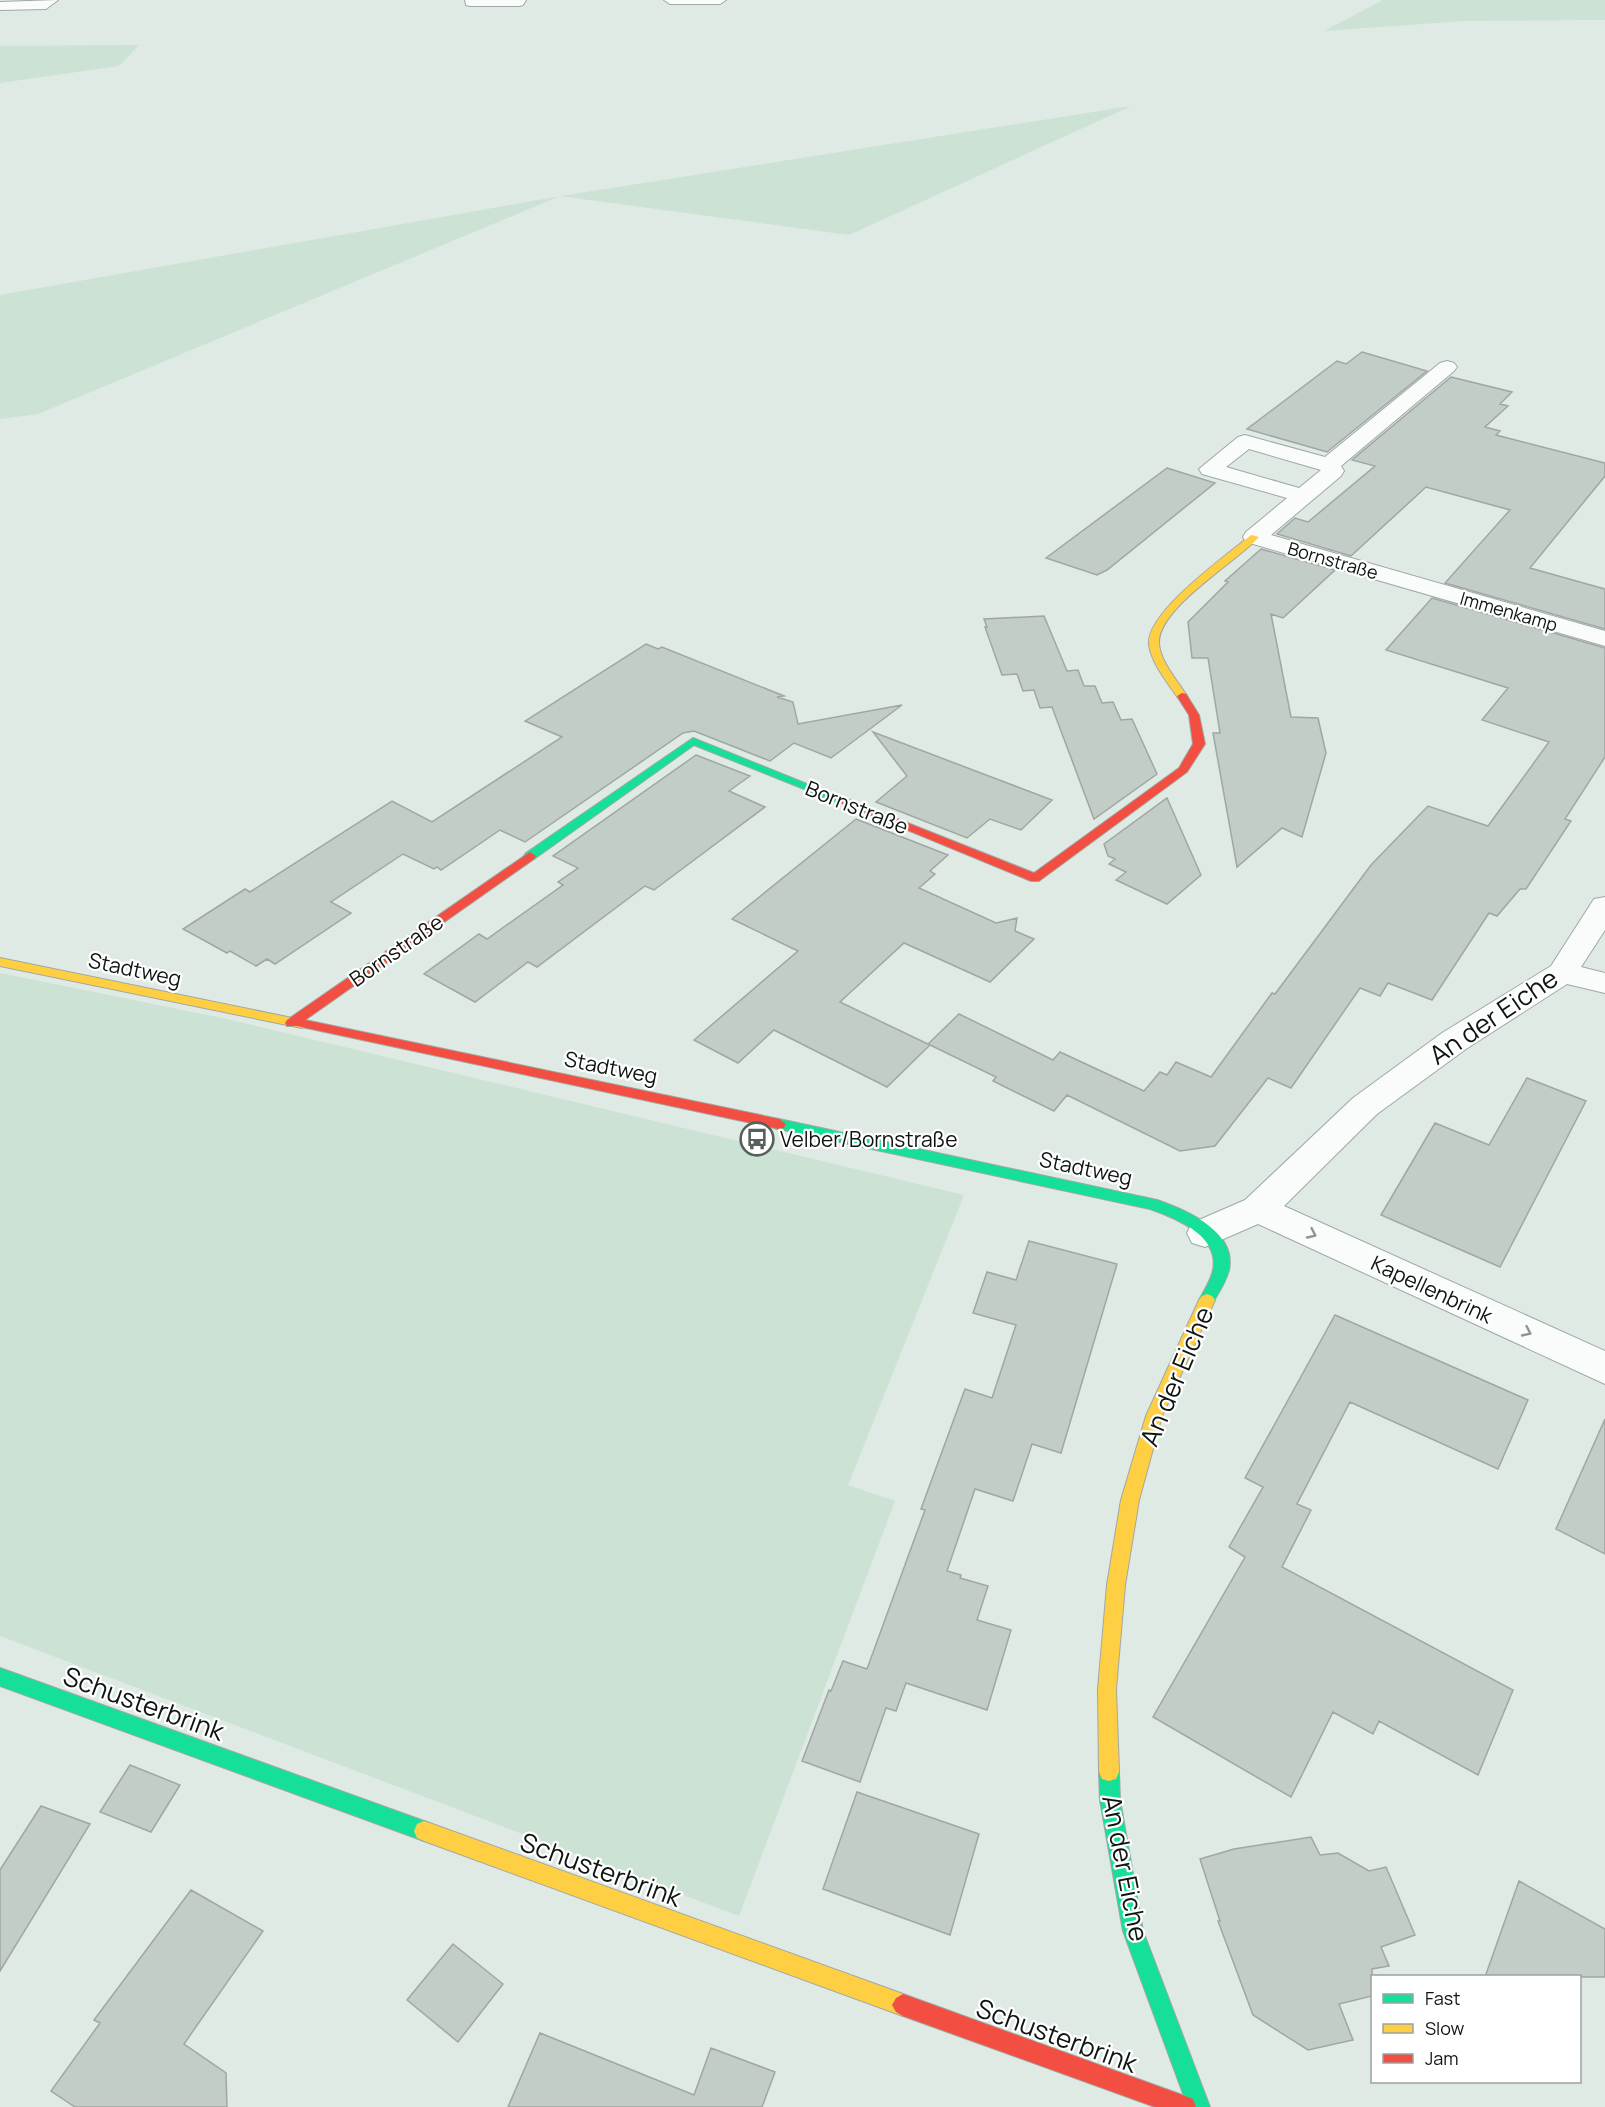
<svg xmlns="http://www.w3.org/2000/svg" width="1605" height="2107" font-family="Manrope,sans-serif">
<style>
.green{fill:#cbe2d5}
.building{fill:#c1cdc6;stroke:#a0a7a3;stroke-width:1.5}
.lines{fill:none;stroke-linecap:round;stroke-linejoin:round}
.street-casing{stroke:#a0a8a4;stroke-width:2}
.fast-casing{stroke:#a0a8a4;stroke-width:2}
.slow-casing{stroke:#a0a8a4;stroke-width:2}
.jam-casing{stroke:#a0a8a4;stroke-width:2}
.street{fill:#fafcfb;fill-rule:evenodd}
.fast{fill:#16e098;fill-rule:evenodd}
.slow{fill:#ffcf43;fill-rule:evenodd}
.jam{fill:#f24e42;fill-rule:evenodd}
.oneway{stroke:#909492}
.labels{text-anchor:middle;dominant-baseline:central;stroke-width:4.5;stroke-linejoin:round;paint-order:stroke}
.far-street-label{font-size:18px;fill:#0e1511;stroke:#fff}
.street-label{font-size:21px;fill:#0e1511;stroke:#fff}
.poi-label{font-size:21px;fill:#0e1511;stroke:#fff;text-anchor:start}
.near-street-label{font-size:26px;fill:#0e1511;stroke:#fff}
</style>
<rect width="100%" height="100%" fill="#dfeae4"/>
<!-- green -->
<path class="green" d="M1383,0h222v20l-141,1 -140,10z
M139,45l-20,21 -119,17v-37z
M1131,106l-282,129 -289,-39 -522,218 -38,5v-124l561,-99z
M0,973l227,46 737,176 -116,290 47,16 -156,415 -739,-280z"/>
<!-- building -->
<path class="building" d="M1362,352l65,19 -100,81 -80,-23 90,-68 9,3z
M1451,377l61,15 -12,12 8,2 -23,21 15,4 -4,4 109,28v13l-75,92 75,21v40l-160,-46 65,-73 -84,-23 -75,69 -74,-22 18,-16 13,4 67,-56 -23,-6z
M1167,468l48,15 -108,87 -10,5 -51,-17z
M1261,549l74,21 -52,48 -12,-4 20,103 27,1 8,35 -24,84 -20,-9 -45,39 -24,-134h7l-12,-75h-16l-4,-36 40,-40 -3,-1z
M1432,598l173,50v109l-40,62 6,2 -45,68h-6l-23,27 -8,-3 -57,87 -44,-17 -8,13 -20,-8 -69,100 -23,-10 -53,68 -35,5 -113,-56 -13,16 -61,-30 3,-4 -68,-33 31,-30 94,46 7,-8 84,39 16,-19 7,3 9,-13 35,15 61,-84 3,1 96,-129 57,-59 60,20 61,-84 -67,-22 26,-32 -122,-38z
M1044,616l23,55 11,-1 6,16h11l7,17 11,-1 8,18 11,-1 25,55 -63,45 -42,-112 -12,1 -6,-18 -11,1 -6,-17 -15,1 -17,-48h2l-3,-8z
M646,644l12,5 4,-2 122,49 -7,1 16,5 5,22 104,-19 -71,53 -37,-15 -24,18 -76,-30 -11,2 -158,109 -25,-12 -59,40 -4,-3 -3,2 -31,-15 -72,48 20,11 -76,51 -8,-5 -11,7 -26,-15 -3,2 -44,-24 62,-40 5,3 142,-91 40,21 130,-85 -37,-16z
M873,732l121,46 58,22 -31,30 -31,-11 -23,19 -91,-36 31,-26z
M696,755l54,21 -21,15 36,16 -111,83 -9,-4 -108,81 -9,-5 -53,40 -51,-28 55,-40 8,5 76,-54 -5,-3 20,-14 -25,-12z
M1167,798l34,77 -34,29 -51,-24 10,-8 -17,-8 6,-5 -7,-3 -4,-12z
M856,819l92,36 -18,16 5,3 -16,14 77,35 21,-5 -2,13 19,8 -44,43 -86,-39 -64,59 90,43 -43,42 -113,-57 -36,33 -44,-23 104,-89 -66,-32z
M1527,1078l59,23 -86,166 -119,-52 54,-92 54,22z
M1029,1241l88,23 -56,189 -29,-9 -19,57 -38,-12 -28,82 14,4 -1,3 28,8 -11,34 34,10 -24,80 -81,-27 -10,28 -10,-3 -26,74 -58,-21 27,-71 2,1 12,-30 24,8 58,-159 -4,-1 44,-120 27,9 24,-73 -43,-12 14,-41 29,8z
M1335,1315l193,85 -30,69 -148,-67 -53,102 14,6 -29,57 231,123 -35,85 -99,-54 -6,13 -40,-22 -42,85 -138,-80 92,-160 -16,-10 34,-60 -18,-9z
M1605,1419v135l-49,-25z
M130,1765l50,20 -29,47 -51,-20z
M857,1792l122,42 -29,101 -127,-46z
M41,1806l49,18 -90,147v-101z
M1311,1837l9,18 18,-2 31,18 17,-4 29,68 -34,12 8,19 -17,3v27l-33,8 14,36 -45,10 -55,-35 -35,-94h2l-20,-62 34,-10z
M1519,1881l86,48v48h-120z
M191,1890l72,41 -79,113 42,29 1,34h-152l-24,-16 49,-68 -6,-3z
M453,1944l50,40 -45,58 -51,-42z
M540,2033l154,62 17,-47 64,24 -13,35h-254z"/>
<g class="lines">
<defs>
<path id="street" d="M58,0l-12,9 -46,1v-8z
M465,0h61l-3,5 -4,1h-49l-4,-1z
M664,0h62l-6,4h-50z
M1447,361l7,2 3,4 -3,4 -113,95 3,5 -3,5 -70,59 334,96v15l-359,-104 -3,-5 3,-5 41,-34 -85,-24 -3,-5 39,-32 7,-2 80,22 115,-94zM1249,449l72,21 -22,18 -73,-21z
M1605,897v33l-24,37 24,6v20l-38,-9 -101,65 -89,65 -93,92 321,145v33l-347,-160 -53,23 -13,-4 -5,-10 5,-10 53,-23 108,-102 89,-65 109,-67 43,-67z"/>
<path id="fast" d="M693,738l156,63 -2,2h-8l-145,-58 -160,114h-8l-2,-3 2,-3z
M779,1119l378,81c29,10 80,31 72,70 -3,12 -11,24 -17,34l-5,2 -5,-2 -3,-4c5,-9 12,-20 14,-30 7,-34 -37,-52 -63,-61l-376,-81 -2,-4z
M0,1668l424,153 7,3 3,7 -3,7 -7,3 -424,-155z
M1109,1763l7,2 3,7 1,28 23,131 67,176h-22l-65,-176 -23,-131 -1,-28 3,-7z"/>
<path id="slow" d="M1251,535l8,2c-23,25 -101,71 -100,106 1,19 19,38 28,53l-1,2h-8c-10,-15 -26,-34 -29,-53 -4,-32 78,-90 102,-110z
M0,958l302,62 7,4 -7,4 -302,-62z
M1207,1294l5,2 3,4 -53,116 -23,84 -14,85 -9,104 3,83 -3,7 -7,2 -7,-2 -3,-7 -1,-83 9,-104 14,-85 25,-84 53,-116 3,-4z
M424,1821l479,173 7,4 4,7 -4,7 -7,4 -479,-175 -7,-3 -3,-7 3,-7z"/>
<path id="jam" d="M1182,693l4,1 13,21 6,29 -18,28 -148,109h-8l-194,-80 2,-2h8l187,74 145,-105 14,-24 -4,-29 -12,-19z
M530,852l6,4 -2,3 -229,161 474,99 7,5 -2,4 -5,1 -482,-103h-10l-2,-3 2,-3z
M903,1994l282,102 8,3 3,8h-41l-252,-91 -7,-4 -4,-7 4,-7z"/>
</defs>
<!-- street casing -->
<use href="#street" class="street-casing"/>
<!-- fast casing -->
<use href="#fast" class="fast-casing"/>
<!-- slow casing -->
<use href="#slow" class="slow-casing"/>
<!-- jam casing -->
<use href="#jam" class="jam-casing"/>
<!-- street -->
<use href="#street" class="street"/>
<!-- fast -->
<use href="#fast" class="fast"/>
<!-- slow -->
<use href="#slow" class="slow"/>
<!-- jam -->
<use href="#jam" class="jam"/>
</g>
<!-- one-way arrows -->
<defs><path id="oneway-chevron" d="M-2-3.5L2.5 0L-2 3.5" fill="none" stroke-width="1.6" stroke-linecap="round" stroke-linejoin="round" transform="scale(1.5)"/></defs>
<g class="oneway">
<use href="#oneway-chevron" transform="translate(1312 1234) rotate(25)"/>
<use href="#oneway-chevron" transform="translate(1527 1332) rotate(25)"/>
</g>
<!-- icons -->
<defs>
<symbol id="bus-ring" viewBox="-11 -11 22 22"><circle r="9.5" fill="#fff" stroke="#57605b" stroke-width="1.5"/><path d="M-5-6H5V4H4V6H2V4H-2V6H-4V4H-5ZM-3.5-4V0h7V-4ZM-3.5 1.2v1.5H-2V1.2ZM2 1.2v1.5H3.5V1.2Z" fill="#57605b"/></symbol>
</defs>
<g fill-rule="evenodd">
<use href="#bus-ring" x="738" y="1120" width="38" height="38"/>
</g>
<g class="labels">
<!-- far-street labels -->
<g class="far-street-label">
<text transform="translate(1333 560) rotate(16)">Bornstraße</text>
<text transform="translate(1509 611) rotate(16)">Immenkamp</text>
</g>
<!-- street labels -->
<g class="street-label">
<text transform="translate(857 807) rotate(22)">Bornstraße</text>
<text transform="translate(396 950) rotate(-35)">Bornstraße</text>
<text transform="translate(135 969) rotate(12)">Stadtweg</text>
<text transform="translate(611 1067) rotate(11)">Stadtweg</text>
<text transform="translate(1086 1168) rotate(12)">Stadtweg</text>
<text transform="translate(1432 1289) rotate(25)">Kapellenbrink</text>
</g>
<!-- poi labels -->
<g class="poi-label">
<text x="780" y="1139">Velber/Bornstraße</text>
</g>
<!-- near-street labels -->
<g class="near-street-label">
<text transform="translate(1493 1016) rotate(-34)">An der Eiche</text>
<text transform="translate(1176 1376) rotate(-67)">An der Eiche</text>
<text transform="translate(144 1703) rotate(20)">Schusterbrink</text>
<text transform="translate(1126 1868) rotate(79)">An der Eiche</text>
<text transform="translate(601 1869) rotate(20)">Schusterbrink</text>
<text transform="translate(1057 2035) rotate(20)">Schusterbrink</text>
</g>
</g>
<!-- legend -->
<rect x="1371" y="1975" width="210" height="108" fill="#ffffff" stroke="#9fa1a0" stroke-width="1.5"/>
<rect x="1383" y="1994" width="30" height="9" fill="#16e098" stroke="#9fa1a0" stroke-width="1.5"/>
<text x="1425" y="2005" font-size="18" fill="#0e1511">Fast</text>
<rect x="1383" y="2024" width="30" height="9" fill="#ffcf43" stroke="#9fa1a0" stroke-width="1.5"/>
<text x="1425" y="2035" font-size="18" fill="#0e1511">Slow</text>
<rect x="1383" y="2054" width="30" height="9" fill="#f24e42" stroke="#9fa1a0" stroke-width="1.5"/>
<text x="1425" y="2065" font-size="18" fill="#0e1511">Jam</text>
</svg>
